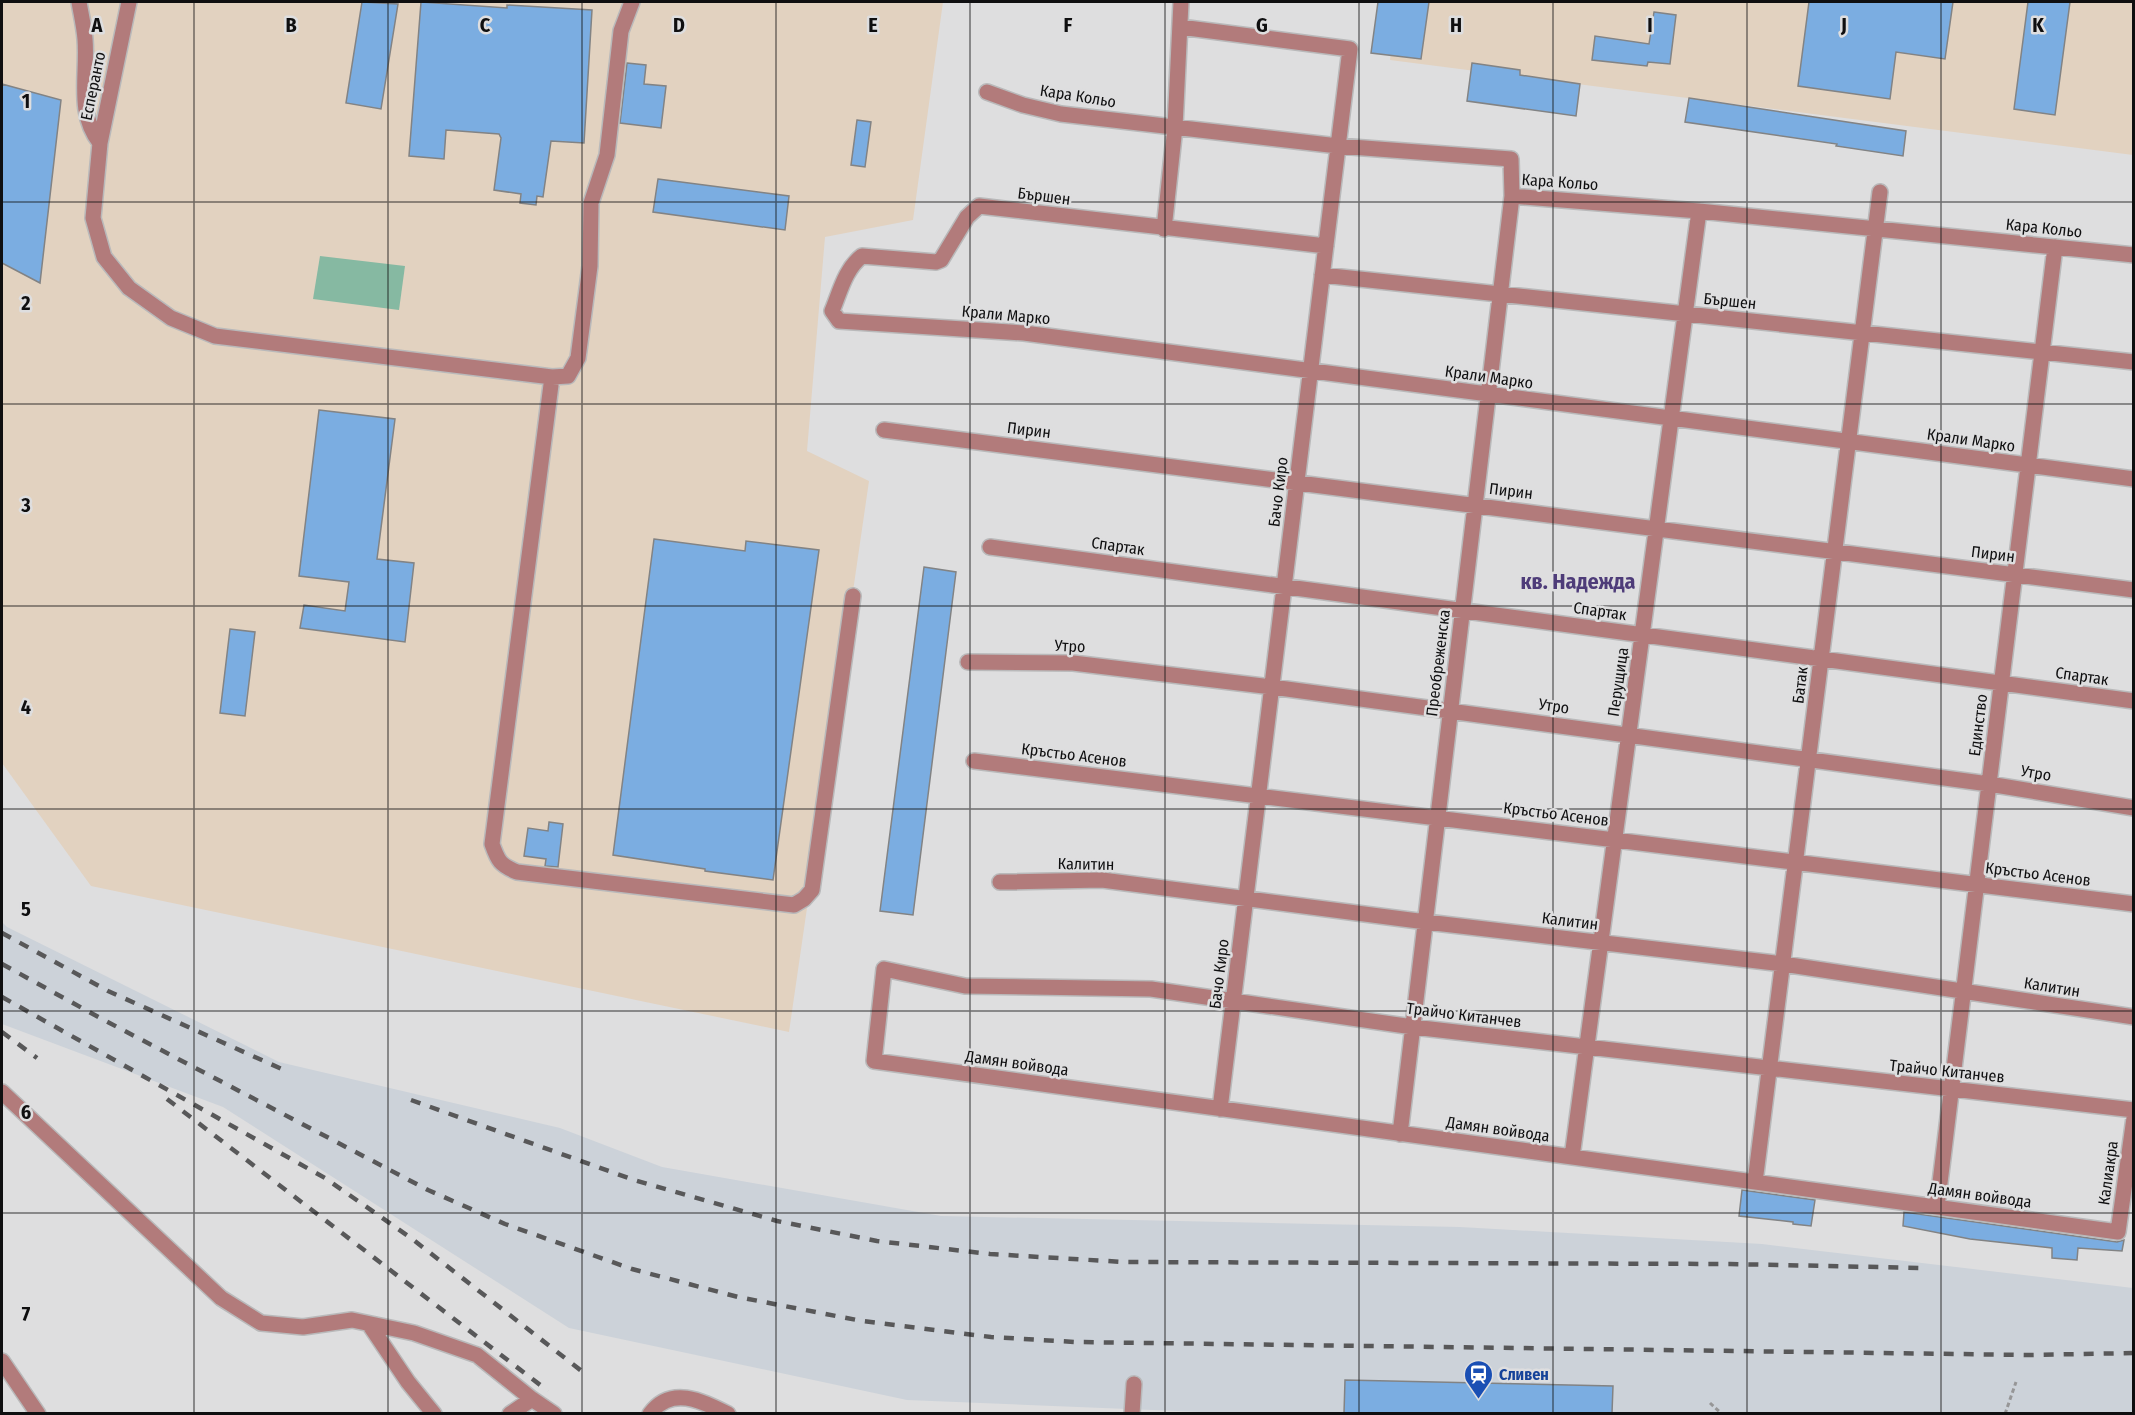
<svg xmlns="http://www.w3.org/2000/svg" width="2135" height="1415" font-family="'Fira Sans Condensed',sans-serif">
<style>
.industrial{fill:#e2d2c0}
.built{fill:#ccd2d9}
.green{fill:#86b9a2}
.building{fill:#7bade1;stroke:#828384;stroke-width:1.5}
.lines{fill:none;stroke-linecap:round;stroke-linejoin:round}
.minor-casing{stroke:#b9b9ba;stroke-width:18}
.path{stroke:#969697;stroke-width:3;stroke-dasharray:4.5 3;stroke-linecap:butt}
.minor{stroke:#b27b7b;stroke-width:15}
.rail{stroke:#585859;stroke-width:4.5;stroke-dasharray:10 10;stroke-linecap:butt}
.grid{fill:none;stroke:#0f0f10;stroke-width:1.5;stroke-opacity:0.55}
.labels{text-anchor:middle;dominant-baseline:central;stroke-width:5;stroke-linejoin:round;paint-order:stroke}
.street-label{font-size:16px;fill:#0f0f10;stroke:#dededf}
.transit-label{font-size:16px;font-weight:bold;fill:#164399;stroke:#dededf;text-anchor:start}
.district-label{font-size:22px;font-weight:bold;fill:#4e3c79;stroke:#dededf}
.grid-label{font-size:20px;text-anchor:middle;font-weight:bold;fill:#0f0f10;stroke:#dededf;stroke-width:5;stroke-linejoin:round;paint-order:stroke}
</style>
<rect width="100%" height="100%" fill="#dededf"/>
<!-- industrial -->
<path class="industrial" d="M2,2h941l-30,218 -88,17 -18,214 62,30 -80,551 -698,-146 -89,-123z
M1396,2h737v153l-743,-95z"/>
<!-- built -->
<path class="built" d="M2,922l5,5 272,135 281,66 102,39 279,49 519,11 302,17 371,44v125l-882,1 -344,-14 -338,-72 -346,-221 -221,-83z"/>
<!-- green -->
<path class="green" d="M320,256l85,10 -6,44 -86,-11z"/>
<!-- building -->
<path class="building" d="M362,2l36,2 -17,105 -35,-6z
M421,2l86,6v-3l85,5 -8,133 -33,-2 -8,56 -6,-1 -1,9 -16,-2 1,-9 -27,-4 7,-52 -2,-4 -53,-4 -2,29 -35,-3z
M1378,2h51l-8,57 -50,-6z
M1809,2h144l-8,57 -49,-7 -6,47 -92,-13z
M2028,2h42l-15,113 -41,-6z
M1654,12l22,3 -6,49 -22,-2 -1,4 -55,-6 3,-24 54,8z
M627,63l19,2 -2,19 22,2 -5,42 -41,-5z
M1472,63l48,7v5l60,9 -4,32 -109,-15z
M2,84l59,16 -21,183 -38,-20z
M1689,98l217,33 -3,25 -67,-10 1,-2 -152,-22z
M857,120l14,2 -6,45 -14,-2z
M658,179l131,17 -4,34 -132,-18z
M319,410l76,9 -18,140 37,4 -9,79 -105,-14 4,-23 41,6 4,-29 -50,-6z
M654,539l91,12 1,-10 73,9 -46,330 -68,-9v-2l-92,-14z
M924,567l32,5 -43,343 -33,-4z
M230,629l25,3 -10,84 -25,-3z
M549,822l14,2 -5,43 -13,-1 1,-7 -22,-3 4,-28 20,3z
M1742,1190l73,10 -4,26 -18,-2v-2l-54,-6z
M1904,1212l213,30 7,-2 -2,11 -44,-3 -1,12 -25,-2v-10l-82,-9 -67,-13z
M1345,1380l268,6 -1,27h-268z"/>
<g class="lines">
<defs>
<path id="minor" d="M79,2c2,12 5,24 6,37 3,36 -9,74 15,104
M129,2l-29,141 -7,75 11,39 25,31 42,30 44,18 337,41 16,-1 10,-18 12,-92 1,-63 16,-48 14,-124 11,-29
M1180,27l170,22 -130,1060
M987,92l36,13 38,9 277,32 173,13 1,37 187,15 435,44
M1164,229l11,-102 6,-125
M1326,246l-347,-40 -12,11 -26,43 -5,2 -74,-6c-17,13 -22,36 -30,55l7,10 185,12 1110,146
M1322,275l812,87
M552,377l-60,467c6,17 8,21 25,28l277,33 10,-6 8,-9 41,-294
M884,430l1250,160
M990,547l1144,154
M968,662l105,1 199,24 717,97 145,24
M974,761l1160,143
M1000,882l102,-2 324,42 357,42 351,53
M2,1092l219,206 40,25 42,4 49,-7 62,13 63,22 55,44 22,15
M2134,1110l-721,-83 -262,-38 -186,-3 -81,-17 -10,92 1244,171 16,-114
M1400,1134l112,-938
M1572,1157l127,-946
M1755,1182l125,-990
M1937,1207l118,-960
M369,1324l39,58 26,32
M2,1361l36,53
M510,1414l22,-15
M650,1414c21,-29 52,-13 78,0
M1132,1414l2,-30"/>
</defs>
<!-- minor casing -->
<use href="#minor" class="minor-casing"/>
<!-- path -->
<path class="path" d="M1710,1403l12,11
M2005,1414l11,-32"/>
<!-- minor -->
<use href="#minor" class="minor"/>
<!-- rail -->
<path class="rail" d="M2,933l106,58 176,79
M2,964l100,55 326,171 77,34 127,45 106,28 124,24 129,16 84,5 954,13 105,-2
M2,997l323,181 86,60 177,138
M2,1032l35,26
M167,1099l381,292
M411,1100l223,80 143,41 100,20 113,13 134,8 606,2 193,4"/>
</g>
<!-- grid -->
<path class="grid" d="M194,2v1412M388,2v1412M582,2v1412M776,2v1412M970,2v1412M1165,2v1412M1359,2v1412M1553,2v1412M1747,2v1412M1941,2v1412M2,202h2132M2,404h2132M2,606h2132M2,809h2132M2,1011h2132M2,1213h2132"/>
<!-- icons -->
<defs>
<symbol id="station-pin" viewBox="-11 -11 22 30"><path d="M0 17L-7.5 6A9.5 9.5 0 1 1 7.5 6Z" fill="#1a4fb4" stroke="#dededf"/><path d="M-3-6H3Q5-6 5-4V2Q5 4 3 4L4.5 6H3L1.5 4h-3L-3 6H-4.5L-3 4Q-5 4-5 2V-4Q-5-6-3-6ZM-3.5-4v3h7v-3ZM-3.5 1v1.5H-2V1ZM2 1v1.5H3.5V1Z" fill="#fff"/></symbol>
</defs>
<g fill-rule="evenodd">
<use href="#station-pin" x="1462" y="1358" width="33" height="45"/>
</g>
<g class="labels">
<!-- street labels -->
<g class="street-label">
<text transform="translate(93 86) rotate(-78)">Есперанто</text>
<text transform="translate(1078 96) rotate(9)">Кара Кольо</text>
<text transform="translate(1560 182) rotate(4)">Кара Кольо</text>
<text transform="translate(1044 196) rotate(7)">Бършен</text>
<text transform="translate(2044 228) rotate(6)">Кара Кольо</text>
<text transform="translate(1730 301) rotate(6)">Бършен</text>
<text transform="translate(1006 315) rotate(5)">Крали Марко</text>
<text transform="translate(1489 377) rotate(8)">Крали Марко</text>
<text transform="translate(1029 430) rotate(7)">Пирин</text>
<text transform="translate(1971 440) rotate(8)">Крали Марко</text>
<text transform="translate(1511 491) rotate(7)">Пирин</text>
<text transform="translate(1278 492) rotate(-83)">Бачо Киро</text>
<text transform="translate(1118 546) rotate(8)">Спартак</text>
<text transform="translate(1993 554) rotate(7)">Пирин</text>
<text transform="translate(1600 611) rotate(8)">Спартак</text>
<text transform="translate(1070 646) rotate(3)">Утро</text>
<text transform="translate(1438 663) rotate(-83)">Преобреженска</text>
<text transform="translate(2082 676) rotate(8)">Спартак</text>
<text transform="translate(1618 682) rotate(-82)">Перущица</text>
<text transform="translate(1800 685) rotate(-83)">Батак</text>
<text transform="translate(1554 706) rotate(8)">Утро</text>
<text transform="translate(1978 725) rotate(-83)">Единство</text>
<text transform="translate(1074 755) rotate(7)">Кръстьо Асенов</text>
<text transform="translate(2036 773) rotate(10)">Утро</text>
<text transform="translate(1556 814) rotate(7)">Кръстьо Асенов</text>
<text transform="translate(1086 864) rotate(1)">Калитин</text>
<text transform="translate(2038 874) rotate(7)">Кръстьо Асенов</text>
<text transform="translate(1570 921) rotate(7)">Калитин</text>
<text transform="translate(1219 974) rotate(-83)">Бачо Киро</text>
<text transform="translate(2052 987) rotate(9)">Калитин</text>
<text transform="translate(1464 1015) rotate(7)">Трайчо Китанчев</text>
<text transform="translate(1017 1063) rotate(8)">Дамян войвода</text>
<text transform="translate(1947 1071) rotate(6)">Трайчо Китанчев</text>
<text transform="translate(1498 1129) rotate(8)">Дамян войвода</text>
<text transform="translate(2108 1173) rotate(-82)">Калиакра</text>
<text transform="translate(1980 1195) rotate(8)">Дамян войвода</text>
</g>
<!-- transit labels -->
<g class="transit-label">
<text x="1499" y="1374">Сливен</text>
</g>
<!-- district labels -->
<g class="district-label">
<text x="1578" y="581">кв. Надежда</text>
</g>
</g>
<g class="grid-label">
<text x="97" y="32">A</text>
<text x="291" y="32">B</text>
<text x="485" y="32">C</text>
<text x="679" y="32">D</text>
<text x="873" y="32">E</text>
<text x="1068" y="32">F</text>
<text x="1262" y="32">G</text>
<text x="1456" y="32">H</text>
<text x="1650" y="32">I</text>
<text x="1844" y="32">J</text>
<text x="2038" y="32">K</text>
<text x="26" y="108">1</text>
<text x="26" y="310">2</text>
<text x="26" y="512">3</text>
<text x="26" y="714">4</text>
<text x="26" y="916">5</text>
<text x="26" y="1119">6</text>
<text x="26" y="1321">7</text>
</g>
<!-- border -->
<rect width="2135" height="1415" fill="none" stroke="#0f0f10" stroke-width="6"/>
</svg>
